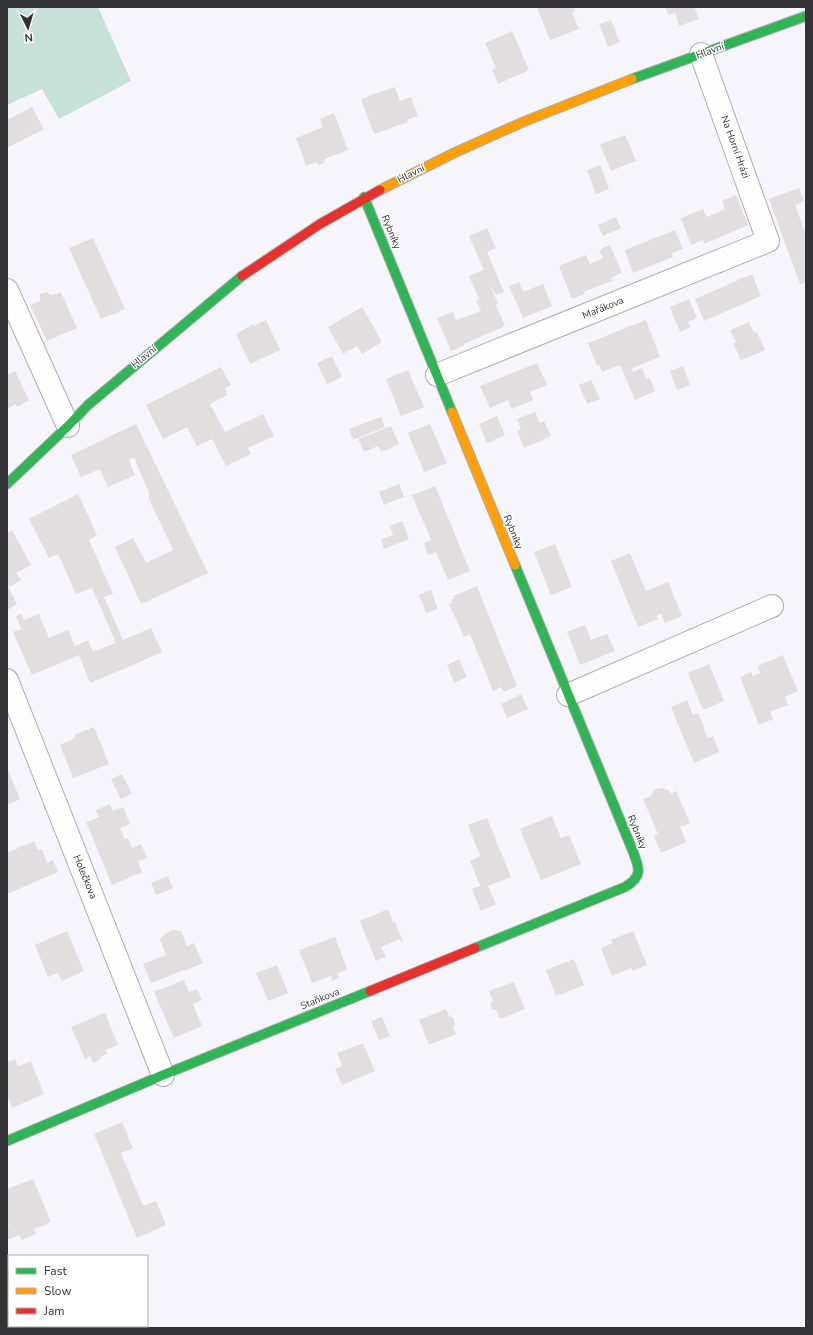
<svg xmlns="http://www.w3.org/2000/svg" width="813" height="1335" font-family="'Nunito Sans',sans-serif">
<style>
.green{fill:#c6e1d8}
.building{fill:#e2dee0}
.lines{fill:none;stroke-linecap:round;stroke-linejoin:round}
.street-casing{stroke:#acacb1;stroke-width:24}
.fast-casing{stroke:#acacb1;stroke-width:11}
.slow-casing{stroke:#acacb1;stroke-width:11}
.jam-casing{stroke:#acacb1;stroke-width:11}
.street{stroke:#fefeff;stroke-width:22}
.fast{stroke:#30b455;stroke-width:9}
.slow{stroke:#ff9f0a;stroke-width:9}
.jam{stroke:#e5322d;stroke-width:9}
.labels{text-anchor:middle;dominant-baseline:central;stroke-width:3;stroke-linejoin:round;paint-order:stroke}
.street-label{font-size:10px;fill:#323237;stroke:#fff}
</style>
<rect width="100%" height="100%" fill="#f6f5fc"/>
<!-- green -->
<path class="green" d="M7,7h91l33,74 -72,38 -17,-30 -35,16z"/>
<!-- building -->
<path class="building" d="M537,7h36l2,4 -3,1 7,17 -29,11z
M665,7h29l5,12 -20,7 -4,-13 -6,2z
M611,20l9,22 -12,5 -9,-23z
M512,31l17,39 -31,14 -6,-14 4,-2 -11,-25z
M395,87l5,14 11,-4 7,19 -11,4 1,2 -34,12 -13,-35z
M32,107l12,22 -37,19v-28z
M334,113l14,37 -23,9 -1,4 -5,2 -3,-3 -10,4 -10,-28 27,-11 -3,-8z
M625,135l11,26 -25,10 -11,-27z
M600,165l9,24 -13,5 -9,-24z
M799,188l5,13 -9,4 11,30v47l-6,2 -31,-85z
M736,195l12,30 -44,19 -1,-4 -12,5 -10,-27 22,-9 3,8 19,-7 -3,-9z
M616,217l5,11 -18,8 -5,-11z
M487,228l9,20 -9,4 17,40 -8,3 -6,-10 8,19 -2,1 9,21 -41,18 1,1 -14,6 -14,-33 16,-6 3,8 25,-9 -5,-11 3,-1 -10,-23 15,-6 -15,-34z
M675,230l8,19 -11,4 1,4 -40,16 -8,-23z
M93,238l32,71 -24,10 -32,-71z
M610,245l12,28 -11,5 1,3 -28,11 1,2 -13,5 -13,-33 27,-11 4,9 13,-6 -4,-8z
M752,274l9,22 -57,25 -9,-22z
M519,282l4,10 20,-8 9,22 -29,12 -14,-32z
M46,292l6,3 9,-3 16,36 -30,13 -17,-36 10,-4v-7z
M689,299l8,19 -9,4 3,5 -11,5 -10,-25z
M362,307l20,35 -20,12 -5,-8 -14,8 -15,-27z
M266,320l14,30 -30,14 -14,-30 17,-10 1,2z
M646,320l14,37 -28,11 1,4 9,-4 4,11 4,-1 5,13 -20,9 -15,-35 -18,7 -3,-7 -2,1 -9,-23z
M749,322l5,11 3,-1 8,18 -24,10 -8,-17 3,-1 -6,-12z
M332,356l10,21 -15,7 -10,-21z
M537,363l10,22 -17,7 3,8 -21,9 -4,-9 -18,8 -10,-22z
M683,366l7,19 -13,5 -7,-19z
M221,367l10,18 -6,4 3,6 -18,9 15,28 38,-18 11,22 -26,12 3,6 -25,12 -14,-27 -15,7 -10,-19 -24,12 -17,-34z
M408,370l16,37 -23,9 -15,-37z
M15,371l14,29 -12,7 -1,-3 -9,5v-34z
M591,380l9,19 -13,5 -8,-19z
M535,412l5,11 4,-2 7,15 -27,12 -7,-17 4,-1 -4,-11z
M497,416l8,19 -18,8 -8,-19z
M381,417l4,10 -32,13 -4,-11z
M136,424l72,149 -67,31 -26,-57 18,-9 13,25 27,-13 -24,-51v-7l-15,-34 -5,2 6,15 -27,12 -8,-18 -19,8 -10,-22z
M430,424l17,39 -23,9 -16,-39z
M391,426l8,18 -18,8 -3,-6 -14,6 -6,-13z
M399,484l5,13 -20,8 -5,-13z
M435,486l35,85 -22,9 -12,-28 -8,3 -4,-12 7,-3 -19,-45z
M78,494l19,41 -8,5 24,54 -9,3 19,43 28,-12 11,24 -36,16 -3,-7 3,7 -36,15 -11,-28 -47,20 -19,-43 8,-3 -5,-13 5,-2 3,6 15,-6 10,24 19,-8 7,16 13,-6 5,12 23,-9 -24,-55 -16,6 -18,-40 -9,4 -20,-39z
M402,521l7,18 -25,10 -3,-10 12,-4 -3,-9z
M12,530l19,35 -15,8 5,7 -12,7 -2,-4v-50z
M555,544l17,43 -21,8 -17,-43z
M630,553l16,38 22,-9 14,34 -17,7 -4,-9 -5,2 2,3 -20,8 -27,-66z
M7,584l10,20 -10,6z
M477,586l40,100 -13,6 -3,-5 -8,4 -23,-57 -6,3 -15,-33 3,-1 -1,-3 4,-2 -1,-2z
M431,590l7,19 -12,4 -7,-18z
M585,625l6,15 16,-6 8,17 -35,14 -13,-33z
M783,655l15,36 -13,6 3,8 -18,7 3,7 -14,6 -19,-48 11,-5 2,4 7,-3 -2,-7z
M459,659l8,18 -13,6 -7,-18z
M709,664l15,37 -21,9 -15,-37z
M521,694l7,15 -21,9 -6,-14z
M687,700l6,15 5,-2 10,25 5,-2 6,16 -25,11 -23,-56z
M94,727l15,37 -36,14 -13,-33 16,-7 -2,-3z
M7,767l13,32 -13,6z
M122,774l10,20 -11,5 -10,-20z
M661,788l8,2 1,4 6,-3 14,32 -10,4 6,15 -25,11 -7,-17 4,-2 -15,-35 8,-3 3,-6z
M110,804l3,7 10,-4 7,17 -10,4 5,11 3,-1 4,10 9,-4 6,14 -9,3 4,11 -30,13 -26,-63 13,-5 -3,-7z
M552,816l9,22 8,-3 12,29 -40,16 -21,-51z
M487,818l24,59 -23,9 8,18 -15,7 -9,-22 8,-3 -10,-25 10,-5 -12,-31z
M34,841l4,9 4,-1 5,14 6,-3 5,12 -51,22v-41z
M168,876l5,12 -17,7 -5,-12z
M388,909l5,14 2,-1 8,19 -2,1 -1,-3 -19,8 5,10 -10,4 -16,-40z
M172,930l9,1 6,15 7,-3 9,20 -18,8 -1,-1 -33,13 -8,-19 23,-9 -6,-16 6,-6z
M67,931l17,40 -22,10 -4,-8 -10,4 -13,-32z
M633,931l14,34 -14,6 -2,-3 -19,8 -11,-28 12,-5 -2,-3z
M335,937l12,32 -10,5 2,4 -7,3 -1,-5 -19,7 -13,-33z
M574,959l10,26 -28,11 -10,-26z
M277,965l11,28 -20,8 -12,-28z
M184,980l5,12 8,-3 5,11 -9,4 9,22 -28,12 -20,-46z
M514,982l11,27 -25,10 -4,-10 -1,1 -3,-1 -2,-5 3,-3 -4,-10z
M446,1009l3,7 4,2 2,5 -2,5 3,6 -27,11 -10,-25z
M105,1013l13,32 -12,5 1,4 -7,3 1,2 -8,4 -3,-7 -5,3 -14,-32z
M382,1017l8,19 -11,4 -8,-19z
M363,1043l12,28 -33,14 -7,-16 7,-3 -5,-13z
M15,1059l3,7 13,-5 13,33 -32,14 -5,-14v-32z
M122,1122l11,26 -12,5 22,53 13,-5 10,24 -29,13 -43,-104z
M33,1179l18,43 -17,7 2,5 -14,6 -3,-5 -12,5v-13l2,-1 -2,-5v-32z"/>
<g class="lines">
<defs>
<path id="street" d="M7,290l61,136
M437,375l331,-134 -67,-187
M7,680l156,395
M568,695l204,-89"/>
<path id="fast" d="M632,79l174,-63
M364,197l88,215
M7,484l61,-58 20,-21 154,-129
M475,948l150,-61c19,-11 14,-20 7,-38l-117,-284
M7,1141l156,-66 207,-84"/>
<path id="slow" d="M380,190l74,-37 69,-31 109,-43
M452,412l63,153"/>
<path id="jam" d="M242,276l78,-52 60,-34
M370,991l105,-43"/>
</defs>
<!-- street casing -->
<use href="#street" class="street-casing"/>
<!-- fast casing -->
<use href="#fast" class="fast-casing"/>
<!-- slow casing -->
<use href="#slow" class="slow-casing"/>
<!-- jam casing -->
<use href="#jam" class="jam-casing"/>
<!-- street -->
<use href="#street" class="street"/>
<!-- fast -->
<use href="#fast" class="fast"/>
<!-- slow -->
<use href="#slow" class="slow"/>
<!-- jam -->
<use href="#jam" class="jam"/>
</g>
<g class="labels">
<!-- street labels -->
<g class="street-label">
<text transform="translate(710 51) rotate(-20)">Hlavní</text>
<text transform="translate(735 147) rotate(70)">Na Horní Hrázi</text>
<text transform="translate(411 174) rotate(-27)">Hlavní</text>
<text transform="translate(391 232) rotate(68)">Rybníky</text>
<text transform="translate(603 308) rotate(-22)">Mařákova</text>
<text transform="translate(144 357) rotate(-40)">Hlavní</text>
<text transform="translate(513 532) rotate(68)">Rybníky</text>
<text transform="translate(637 832) rotate(68)">Rybníky</text>
<text transform="translate(85 877) rotate(68)">Holečkova</text>
<text transform="translate(320 999) rotate(-22)">Staňkova</text>
</g>
</g>
<!-- border -->
<rect width="813" height="1335" fill="none" stroke="#323237" stroke-width="16"/>
<!-- legend -->
<rect x="8" y="1255" width="140" height="72" fill="#ffffff" stroke="#adadaf"/>
<rect x="16" y="1268" width="20" height="6" fill="#30b455" stroke="#adadaf"/>
<text x="44" y="1275" font-size="12" fill="#323237">Fast</text>
<rect x="16" y="1288" width="20" height="6" fill="#ff9f0a" stroke="#adadaf"/>
<text x="44" y="1295" font-size="12" fill="#323237">Slow</text>
<rect x="16" y="1308" width="20" height="6" fill="#e5322d" stroke="#adadaf"/>
<text x="44" y="1315" font-size="12" fill="#323237">Jam</text>
<!-- north arrow -->
<g transform="translate(28 28) rotate(175)" stroke="#ffffff" stroke-width="3" paint-order="stroke">
<path d="M0-3L7 15L0 10L-7 15Z" fill="#323237"/>
<text y="-6" font-size="11" font-weight="bold" text-anchor="middle" fill="#323237">N</text>
</g>
</svg>
